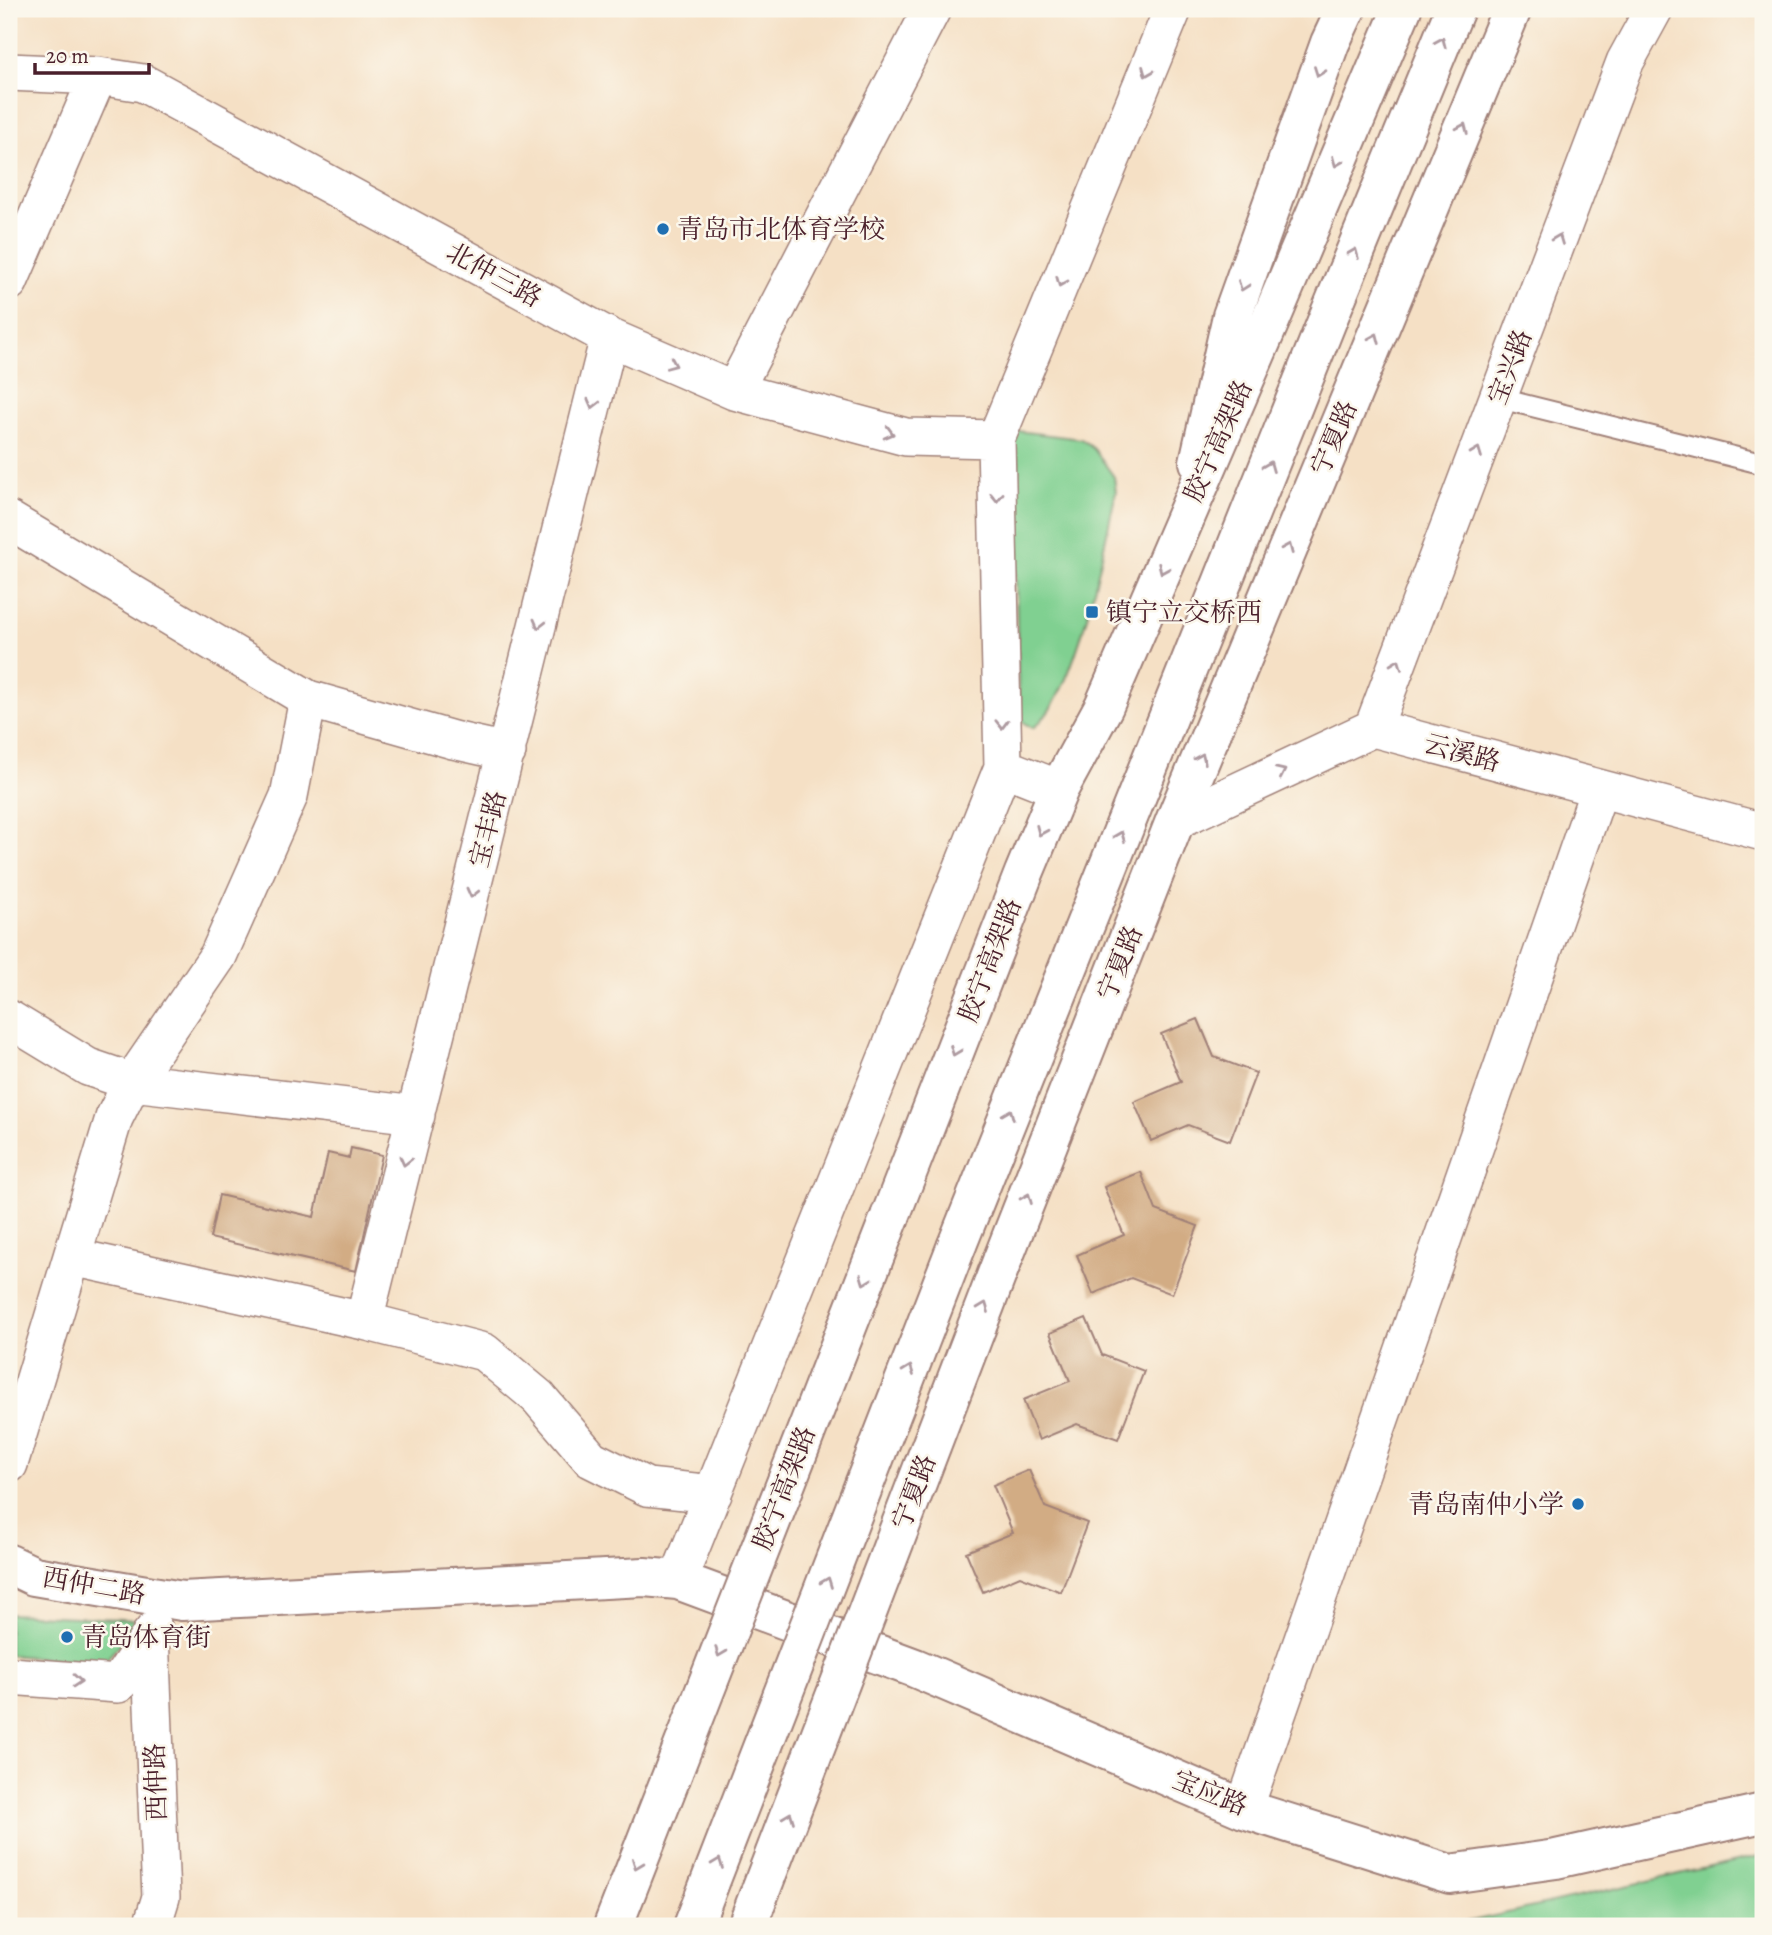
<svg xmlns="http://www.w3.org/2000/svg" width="1772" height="1935" font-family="Alegreya,'Noto Serif SC',serif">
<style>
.green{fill:#80d091;stroke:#65785e;stroke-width:2}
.building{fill:#d2ac84}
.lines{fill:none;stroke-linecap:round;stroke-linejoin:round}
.lane-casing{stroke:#a08078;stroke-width:23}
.street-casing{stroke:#a08078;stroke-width:40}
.secondary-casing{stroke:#a08078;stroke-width:42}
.primary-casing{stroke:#a08078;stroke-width:42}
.highway-casing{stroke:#a08078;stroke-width:42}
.lane{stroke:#fff;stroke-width:19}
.street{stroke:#fff;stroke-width:37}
.secondary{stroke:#fff;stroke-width:38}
.primary{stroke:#fff;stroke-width:38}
.highway{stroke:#fff;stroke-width:38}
.primary-bridge-casing{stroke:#a08078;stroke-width:42;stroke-linecap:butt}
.highway-bridge-casing{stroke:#a08078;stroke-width:42;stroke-linecap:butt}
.primary-bridge{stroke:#fff;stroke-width:38}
.highway-bridge{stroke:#fff;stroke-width:38}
.oneway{stroke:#ae9aa0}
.poi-dot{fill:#1f6fb2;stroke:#fbf7ec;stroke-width:2.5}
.labels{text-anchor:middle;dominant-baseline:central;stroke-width:5;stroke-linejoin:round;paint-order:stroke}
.poi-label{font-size:26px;fill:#4a1f2b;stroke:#fbf7ec;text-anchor:start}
.street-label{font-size:26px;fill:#4a1f2b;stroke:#fbf7ec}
</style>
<rect width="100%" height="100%" fill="#fbf7ec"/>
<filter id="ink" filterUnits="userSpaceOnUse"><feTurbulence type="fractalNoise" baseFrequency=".0143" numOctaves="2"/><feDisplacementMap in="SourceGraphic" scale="14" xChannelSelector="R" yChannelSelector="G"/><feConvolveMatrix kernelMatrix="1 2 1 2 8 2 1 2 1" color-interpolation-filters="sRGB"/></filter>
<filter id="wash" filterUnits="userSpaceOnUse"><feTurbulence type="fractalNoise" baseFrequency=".00686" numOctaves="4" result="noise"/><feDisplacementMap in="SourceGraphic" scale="28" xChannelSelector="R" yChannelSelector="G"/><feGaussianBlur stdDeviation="1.57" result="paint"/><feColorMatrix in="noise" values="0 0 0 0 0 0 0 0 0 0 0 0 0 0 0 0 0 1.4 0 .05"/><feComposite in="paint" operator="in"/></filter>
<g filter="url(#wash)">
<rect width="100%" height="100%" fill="#f5e0c5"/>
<!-- green -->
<path class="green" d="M1017,431l64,8 13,10 20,28 2,15c-13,55 -38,204 -83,236l-6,-3 -8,-7 -6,-276z
M9,1614l133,6 -39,43 -94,-8z
M1763,1855v71h-313z"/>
<g id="blocks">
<!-- building -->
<path class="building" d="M1198,1019l16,38 42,16 -26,68 -42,-16 -37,16 -17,-39 47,-20 -20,-48z
M351,1148l31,7 -26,116 -146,-33 9,-43 95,22 14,-64 21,5z
M1141,1172l15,38 42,16 -26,68 -41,-16 -38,16 -16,-39 47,-20 -20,-48z
M1086,1318l16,37 42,16 -26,68 -41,-15 -38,16 -16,-40 47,-19 -20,-48z
M1029,1470l16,37 42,16 -26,69 -41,-16 -37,16 -17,-40 47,-19 -20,-48z"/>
</g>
</g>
<g filter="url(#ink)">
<use href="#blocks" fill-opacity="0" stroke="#a08078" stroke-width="2"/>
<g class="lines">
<defs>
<path id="lane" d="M1498,398l265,66"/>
<path id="street" d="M9,72l89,4 45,7 466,254 125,54 172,46 90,2
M9,282l89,-206
M734,391l198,-382
M9,520l299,179 145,41 54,12
M1373,728l252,-666 29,-53
M1003,767l56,22
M1175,821l198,-93 390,104
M9,1019l79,48 44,15 284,33
M72,1257l292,64 120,31 54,45 53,62 56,28 66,7
M364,1321l245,-984
M9,1464l105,-346 18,-36 86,-126 71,-160 19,-97
M678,1580l325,-813 -7,-328 177,-430
M150,1635l11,262 -9,29
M9,1676l109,8 36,-54
M1244,1809l355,-1019"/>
<path id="secondary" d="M9,1564l25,12 148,25 462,-24 34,3 237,88 329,141 206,65 106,-15 207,-46"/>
<path id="primary" d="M1199,462l33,-146 98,-273 16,-34
M1002,1261l173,-440 337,-812"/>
<path id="highway" d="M890,1217l134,-344 35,-84 45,-83 170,-394 128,-303
M957,1245l372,-929 126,-307"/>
</defs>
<!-- lane casing -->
<use href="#lane" class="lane-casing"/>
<!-- street casing -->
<use href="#street" class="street-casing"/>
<!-- secondary casing -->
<use href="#secondary" class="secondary-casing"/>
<!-- primary casing -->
<use href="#primary" class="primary-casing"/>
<!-- highway casing -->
<use href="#highway" class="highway-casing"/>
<!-- lane -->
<use href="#lane" class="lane"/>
<!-- street -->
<use href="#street" class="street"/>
<!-- secondary -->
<use href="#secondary" class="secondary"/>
<!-- primary -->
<use href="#primary" class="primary"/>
<!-- highway -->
<use href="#highway" class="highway"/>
<defs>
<path id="primary-bridge" d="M747,1926l255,-665"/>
<path id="highway-bridge" d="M613,1926l277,-709
M693,1926l264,-681"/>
</defs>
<!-- primary-bridge casing -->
<use href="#primary-bridge" class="primary-bridge-casing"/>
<!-- highway-bridge casing -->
<use href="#highway-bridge" class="highway-bridge-casing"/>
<!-- primary-bridge -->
<use href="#primary-bridge" class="primary-bridge"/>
<!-- highway-bridge -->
<use href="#highway-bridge" class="highway-bridge"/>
</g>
<!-- one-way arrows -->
<defs><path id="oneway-chevron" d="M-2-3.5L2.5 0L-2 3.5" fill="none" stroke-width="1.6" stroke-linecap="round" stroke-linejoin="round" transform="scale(1.75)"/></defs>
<g class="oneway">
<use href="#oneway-chevron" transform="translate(1441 42) rotate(-67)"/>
<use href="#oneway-chevron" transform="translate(1147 72) rotate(112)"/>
<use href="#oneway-chevron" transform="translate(1319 72) rotate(110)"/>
<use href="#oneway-chevron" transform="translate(1463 128) rotate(-67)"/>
<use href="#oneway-chevron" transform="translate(1337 162) rotate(112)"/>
<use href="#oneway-chevron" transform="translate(1558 239) rotate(-69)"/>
<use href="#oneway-chevron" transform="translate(1354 253) rotate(-68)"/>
<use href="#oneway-chevron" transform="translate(1061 282) rotate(112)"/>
<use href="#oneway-chevron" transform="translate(1243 286) rotate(110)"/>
<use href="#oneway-chevron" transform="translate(1375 338) rotate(-67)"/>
<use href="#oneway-chevron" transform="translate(672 364) rotate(23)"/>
<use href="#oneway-chevron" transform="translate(593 404) rotate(104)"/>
<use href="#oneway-chevron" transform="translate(889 433) rotate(15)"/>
<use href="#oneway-chevron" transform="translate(1477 452) rotate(-69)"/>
<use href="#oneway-chevron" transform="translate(1269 466) rotate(-68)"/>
<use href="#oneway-chevron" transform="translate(997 497) rotate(89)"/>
<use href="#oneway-chevron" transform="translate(1288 548) rotate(-67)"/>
<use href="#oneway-chevron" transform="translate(1163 569) rotate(113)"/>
<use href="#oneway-chevron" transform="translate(539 624) rotate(104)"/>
<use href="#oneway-chevron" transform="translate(1397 664) rotate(-69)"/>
<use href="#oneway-chevron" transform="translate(1002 724) rotate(89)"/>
<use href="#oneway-chevron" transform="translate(1201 758) rotate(-67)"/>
<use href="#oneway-chevron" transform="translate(1281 772) rotate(-25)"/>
<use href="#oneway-chevron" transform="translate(1041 831) rotate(113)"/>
<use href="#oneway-chevron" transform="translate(1120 836) rotate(-68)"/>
<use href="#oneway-chevron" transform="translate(472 893) rotate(104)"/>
<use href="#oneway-chevron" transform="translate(955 1051) rotate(111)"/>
<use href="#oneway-chevron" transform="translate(1009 1114) rotate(-68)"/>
<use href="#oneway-chevron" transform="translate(405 1161) rotate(104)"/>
<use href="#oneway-chevron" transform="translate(1027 1198) rotate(-68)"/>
<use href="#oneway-chevron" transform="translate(865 1280) rotate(111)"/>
<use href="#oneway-chevron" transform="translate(984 1307) rotate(-69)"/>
<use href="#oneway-chevron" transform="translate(909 1370) rotate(-69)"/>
<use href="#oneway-chevron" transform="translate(827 1582) rotate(-69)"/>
<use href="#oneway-chevron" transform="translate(720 1652) rotate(111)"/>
<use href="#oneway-chevron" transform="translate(77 1681) rotate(4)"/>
<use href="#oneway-chevron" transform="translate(789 1817) rotate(-69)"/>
<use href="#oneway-chevron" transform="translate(718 1863) rotate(-69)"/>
<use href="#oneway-chevron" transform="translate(637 1864) rotate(111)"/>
</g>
</g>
<!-- markers -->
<g class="poi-dot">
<circle cx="663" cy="229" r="7"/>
<rect x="1085" y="605" width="14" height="14" rx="3.5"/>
<circle cx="1578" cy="1504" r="7"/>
<circle cx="67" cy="1637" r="7"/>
</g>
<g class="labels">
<!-- poi labels -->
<g class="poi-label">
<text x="677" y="229">青岛市北体育学校</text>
<text x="1106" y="612">镇宁立交桥西</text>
<text x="1564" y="1504" text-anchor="end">青岛南仲小学</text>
<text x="81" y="1637">青岛体育街</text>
</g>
<!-- street labels -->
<g class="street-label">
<text transform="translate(494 275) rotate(29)">北仲三路</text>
<text transform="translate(1510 367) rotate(-69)">宝兴路</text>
<text transform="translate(1334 438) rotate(-67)">宁夏路</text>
<text transform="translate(1218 441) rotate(-66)">胶宁高架路</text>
<text transform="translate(1462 753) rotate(15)">云溪路</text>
<text transform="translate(488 829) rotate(-76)">宝丰路</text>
<text transform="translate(990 960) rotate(-69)">胶宁高架路</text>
<text transform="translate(1120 963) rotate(-68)">宁夏路</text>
<text transform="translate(784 1488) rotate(-69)">胶宁高架路</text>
<text transform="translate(914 1492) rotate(-69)">宁夏路</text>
<text transform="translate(94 1586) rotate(10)">西仲二路</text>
<text transform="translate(156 1782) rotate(-92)">西仲路</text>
<text transform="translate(1210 1793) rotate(22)">宝应路</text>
</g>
</g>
<!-- margin -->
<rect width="1772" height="1935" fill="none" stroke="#fbf7ec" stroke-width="35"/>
<!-- scale -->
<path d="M35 63v10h114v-10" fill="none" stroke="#4a1f2b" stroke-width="3.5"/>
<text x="46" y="63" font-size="21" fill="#4a1f2b" stroke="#fbf7ec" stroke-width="5" paint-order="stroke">20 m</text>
</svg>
